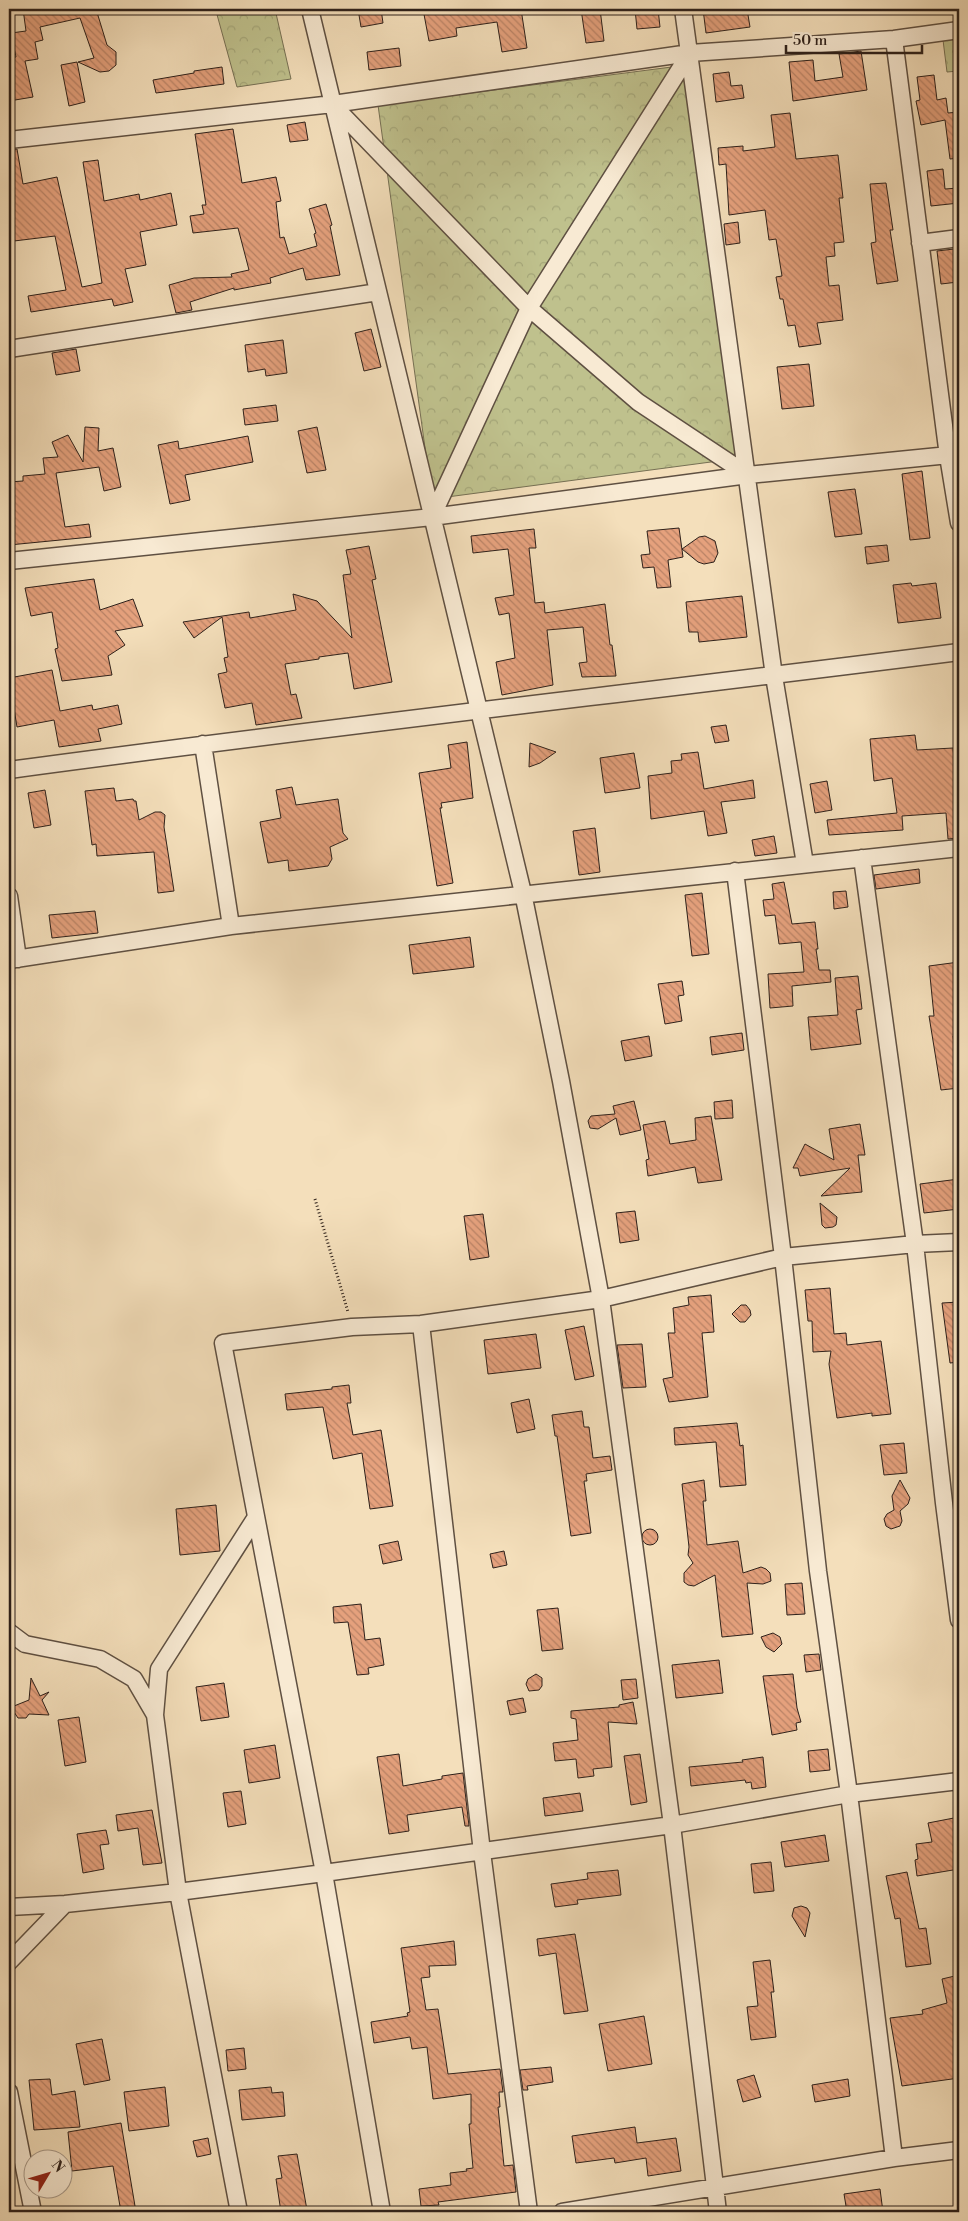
<svg xmlns="http://www.w3.org/2000/svg" width="968" height="2221" font-family="'Libre Bodoni',serif">
<style>
.forest{fill:url(#forest-crowns);stroke:#767054}
.building{fill:url(#building-back-hatch);stroke:#2d201a}
.lines{fill:none;stroke-linecap:round;stroke-linejoin:round}
.minor-casing{stroke:#5f5042;stroke-width:19}
.path{stroke:#2d201a;stroke-width:3;stroke-dasharray:1 2.5;stroke-linecap:butt}
.minor{stroke:#f8ead3;stroke-width:16}
</style>
<defs>
<pattern id="forest-crowns" width="20" height="18" patternUnits="userSpaceOnUse" patternTransform="scale(1.25)"><rect width="20" height="18" fill="#bfc18d"/><path d="M2 6a3 3 0 1 1 6 0M12 15a3 3 0 1 1 6 0" fill="none" stroke="#a4a679"/></pattern>
<pattern id="building-back-hatch" width="6" height="6" patternUnits="userSpaceOnUse" patternTransform="scale(1.25)"><rect width="6" height="6" fill="#e5a17d"/><path d="M-1 5l2 2M0 0l6 6M5-1l2 2" fill="none" stroke="#ba8366"/></pattern>
</defs>
<rect width="100%" height="100%" fill="#f4dfbb"/>
<filter id="stains"><feTurbulence type="fractalNoise" baseFrequency=".004" numOctaves="4"/><feColorMatrix values="0 0 0 0 .2 0 0 0 0 .09 0 0 0 0 .02 0 0 0 .5 -.17"/></filter>
<radialGradient id="worn" r=".72"><stop offset=".6" stop-color="#630" stop-opacity="0"/><stop offset="1" stop-color="#630" stop-opacity=".3"/></radialGradient>
<!-- forest -->
<path class="forest" d="M247,9h28l16,70 -54,8 -21,-76z
M959,39v32l-12,1 -4,-32z
M687,65l54,393 -309,41 -54,-394z"/>
<!-- building -->
<path class="building" d="M23,9h73l11,36 9,7v13l-7,6 -9,1 -22,-10 16,-4 -14,-40 -40,9 3,13 -8,2 3,17 -13,2 8,36 -24,4v-43l7,-1 -5,-24 15,-2z
M358,9h23l2,14 -22,4z
M423,9h74l1,3 23,-3 6,39 -25,4 -5,-30 -41,6 1,8 -28,5z
M581,9h19l4,32 -18,2z
M635,9h23l2,18 -23,2z
M703,9h44l3,18 -44,6z
M399,48l2,18 -32,4 -2,-18z
M861,51l6,39 -74,11 -4,-39 24,-2 2,21 28,-4 -4,-23z
M77,62l8,40 -16,4 -8,-41z
M222,67l2,17 -68,9 -3,-13 41,-7v-2z
M729,72l2,14 11,-1 2,13 -28,4 -3,-28z
M934,75l3,25 9,-2 2,15 11,-1v46l-9,1 -5,-39 -24,5 -5,-24 4,-1 -3,-23z
M790,113l6,46 42,-4 5,43h-4l5,44 -10,1 1,13 -9,1 3,29 10,-1 4,35 -26,3 4,21 -22,3 -4,-22 -7,1 -5,-27h-3l-4,-22 6,-1 -6,-37 -7,1 -4,-30 -36,5 -3,-51 -7,1 -1,-17 25,-2v5l32,-4 -4,-32z
M305,122l3,18 -18,2 -3,-17z
M233,129l9,54 34,-6 5,24 -5,1 4,36 4,-1 5,17 28,-8 -3,-12 2,-1 -7,-24 17,-5 6,21 -2,1 10,49 -34,5 -3,-12 -33,10 1,5 -37,7v-2l-44,14 2,8 -16,3 -7,-28 25,-7 38,-1 -1,-3 18,-4 -11,-42 -45,5 -3,-17 14,-2 -2,-9h4l-11,-71z
M17,149l6,35 34,-7 25,110 20,-4 -19,-121 15,-2 6,41 35,-7 1,6 31,-7 6,32 -37,7 6,33 -21,4 8,33 -19,4 -2,-7 -81,13 -3,-16 38,-6 -11,-54 -41,5 -5,-43v-48z
M943,169l2,20 14,-1v15l-28,3 -4,-35z
M886,183l7,47h-3l8,51 -21,3 -6,-41 5,-1 -6,-58z
M738,222l2,21 -14,2 -2,-21z
M954,249l4,33 -17,2 -4,-33z
M371,329l10,38 -17,4 -9,-38z
M283,340l4,33 -21,3 -1,-7 -17,3 -3,-27z
M76,349l4,22 -24,4 -4,-22z
M809,364l5,42 -32,3 -5,-42z
M276,405l2,16 -33,4 -2,-16z
M85,427l14,1 -1,23 15,-3 8,39 -17,4 -5,-24 -43,6 9,54 24,-3 2,13 -82,8v-63l14,-1v-5l22,-2 -2,-16 15,-1 -6,-15 16,-7 15,27z
M317,427l9,43 -19,3 -9,-42z
M248,436l5,26 -68,13 5,25 -20,4 -12,-59 20,-4 1,8z
M922,471l8,67 -20,2 -8,-66z
M855,489l7,45 -27,3 -7,-45z
M679,528l4,29 -15,3 3,27 -14,1 -3,-21 -11,1 -2,-13 9,-1 -3,-23z
M534,529l2,19h-7l6,55 9,-1 1,11 60,-9 5,41h2l4,31 -34,1 -3,-14 8,-1 -4,-35 -36,3 6,55 -51,10 -6,-33 19,-4 -6,-45 -10,2 -4,-17 19,-3 -6,-46 -35,4 -2,-17z
M705,536l10,5 3,12 -4,9 -10,2 -6,-2 -16,-13 17,-12z
M887,545l2,16 -22,3 -2,-17z
M369,546l7,33 -4,1 20,102 -38,7 -6,-36 -29,4v2l-34,5 6,31 5,-1 6,24 -46,7 -4,-22 -27,5 -7,-34 9,-2 -3,-14 4,-1 -6,-40 -28,21 -11,-16 66,-10 1,6 46,-8 -3,-16 24,7 35,37 -9,-63 8,-1 -5,-24z
M94,579l6,31 33,-11 10,27 -28,5 10,14 -17,11 4,19 -50,6 -7,-32 3,-1 -6,-36 -21,4 -6,-28z
M911,583l1,3 24,-3 5,35 -43,5 -5,-38z
M742,596l5,41 -48,5 -1,-10h-9l-3,-30z
M52,670l8,41 32,-6 1,5 25,-5 4,19 -24,5 3,12 -42,6 -5,-27 -37,7 -8,-49z
M726,725l3,16 -14,2 -4,-16z
M915,735l2,15 36,-2 3,34 3,-1v57l-11,1 -2,-26 -44,3 1,14 -74,5 -2,-15 70,-7 -5,-35 -18,3 -4,-42z
M467,742l6,56 -32,5 1,5h-2l13,75 -16,3 -18,-113 32,-5 -3,-23z
M530,743l26,9 -16,11 -11,4z
M698,752l6,37 49,-9 2,18 -34,4 6,31 -19,3 -4,-25 -53,8 -3,-43 24,-3 -1,-12 11,-1 -1,-6z
M634,753l6,35 -35,5 -5,-35z
M827,781l5,29 -17,3 -5,-29z
M292,787l4,18 42,-6 5,34 5,6 -18,8 2,12 -4,7 -39,5 -1,-11 -20,3 -8,-41 21,-4 -5,-28z
M114,788l2,13 17,-2 1,2h2l3,19 16,-8h6l4,3 -1,12 10,64 -16,2 -4,-41 -57,4 -1,-12 -4,1 -7,-54z
M45,790l6,35 -17,3 -6,-35z
M595,828l5,44 -21,3 -6,-44z
M774,836l3,17 -22,3 -3,-16z
M919,869l1,14 -44,6 -2,-14z
M784,882l8,42 23,-2 3,27h-2l3,21h11l1,12 -39,4 1,20 -23,2 -2,-34 36,-2 -3,-30 -22,2 -4,-29 -10,1 -2,-16 11,-1 -2,-15z
M846,891l2,16 -14,2 -1,-17z
M702,893l7,61 -17,2 -7,-61z
M95,911l3,22 -46,5 -3,-23z
M470,937l4,30 -61,7 -4,-29z
M959,962v73l-6,1 4,31h2v21l-18,2 -12,-74h5l-5,-50z
M858,976l4,33 -6,1 5,34 -50,6 -3,-33 30,-2 -3,-37z
M682,981l2,14 -6,1 4,25 -17,3 -7,-40z
M742,1033l2,17 -32,5 -2,-18z
M649,1036l3,20 -27,5 -4,-20z
M732,1100l1,18 -18,1 -1,-17z
M634,1101l7,29 -21,5 -4,-17 -18,11 -8,-1 -2,-7 3,-5 24,-2 -2,-8z
M711,1116l11,64 -24,3 -3,-16 -47,9 -2,-16 3,-1 -6,-34 22,-4 5,23 26,-4 -1,-22z
M860,1124l5,31h-7l4,37 -41,4 29,-28 -50,8 -2,-8h-5l12,-24 29,16 -5,-31z
M959,1179v30l-35,4 -4,-29z
M820,1203l17,14 -1,8 -3,2 -8,1 -3,-3z
M635,1211l4,29 -19,3 -4,-30z
M483,1214l6,43 -19,3 -6,-44z
M830,1288l4,46 12,-1 1,12 34,-4 10,73 -19,2v-3l-35,5 -8,-54 2,-13 -18,1 -1,-31h-4l-3,-31z
M711,1295l3,37 -12,1 6,64 -39,5 -6,-23 10,-2 -5,-44h7l-2,-25 16,-3 -1,-8z
M959,1302v60l-9,1 -8,-60z
M741,1305h5l4,5 1,5 -6,7h-5l-8,-8z
M584,1326l10,50 -19,4 -10,-50z
M536,1334l5,34 -53,6 -4,-34z
M642,1344l4,43 -23,1 -6,-43z
M349,1385l2,18h-4l6,32 28,-5 12,76 -23,3 -8,-56 -29,6 -10,-52 -36,3 -2,-16 47,-5v-2z
M529,1399l6,30 -18,4 -6,-30z
M582,1411l2,16h5l4,31 17,-2 2,14 -26,4 1,7h-3l7,52 -20,3 -14,-100h-2l-3,-21z
M737,1423l3,23 3,-1 3,40 -26,2 -4,-45 -41,3 -1,-17z
M904,1443l3,30 -23,2 -4,-30z
M704,1480l2,21h-3l4,44 31,-4 5,32 18,-6 5,2 4,4 1,8 -8,3 -16,-1 6,51 -31,3 -7,-62 -21,11 -6,-1 -4,-3v-9l9,-10 -5,-8 1,-8 -7,-63z
M900,1480l10,18 -2,6 -8,7 2,10 -2,5 -9,3 -5,-3 -2,-7 3,-5 7,-4 -2,-14z
M216,1505l4,46 -40,4 -4,-46z
M642 1537a8 8 0 1 1 16 0a8 8 0 1 1-16 0Z
M398,1541l4,19 -19,4 -4,-19z
M504,1551l3,14 -14,3 -3,-14z
M802,1583l3,31 -18,1 -2,-31z
M361,1604l4,36 15,-2 4,27 -16,3 1,6 -12,1 -9,-53 -14,1 -1,-16z
M558,1608l5,41 -21,2 -5,-41z
M773,1633l7,4 2,7 -8,8 -8,-5 -5,-10z
M819,1654l2,16 -15,2 -2,-17z
M719,1660l4,33 -47,5 -4,-33z
M536,1674l6,4v8l-3,4 -10,1 -3,-7 2,-5z
M793,1674l4,34 4,14 -5,1 1,7 -25,5 -9,-59z
M31,1678l9,18 9,-4 -7,8 7,15 -20,-1 -3,4h-8l-4,-6h-5v-4l20,-8z
M636,1679l2,19 -15,2 -2,-20z
M224,1683l5,34 -28,4 -5,-34z
M523,1698l3,14 -16,3 -3,-14z
M633,1702l4,22 -29,-2 4,45 -19,2 1,7 -16,2 -2,-19 -21,2 -2,-18 25,-3 -2,-21 -5,-1v-7l48,-4v-2z
M79,1717l7,45 -21,4 -7,-46z
M275,1745l5,33 -31,5 -5,-33z
M828,1749l2,21 -20,2 -2,-21z
M399,1754l4,32 39,-7v-3l21,-3 6,53h-4l-3,-19 -55,8 2,16 -20,3 -12,-77z
M640,1754l7,48 -16,3 -7,-49z
M763,1757l3,30 -14,2 -1,-7 -5,1 -1,-3 -54,6 -2,-19 54,-5 -1,-2z
M241,1791l5,33 -18,3 -5,-34z
M580,1793l3,18 -38,5 -2,-18z
M152,1810l10,53 -19,2 -5,-37 -20,3 -2,-16z
M959,1817v52l-42,7 -2,-16 3,-1 -2,-15 16,-2 -4,-19z
M106,1830l3,14 -9,1 4,24 -21,4 -6,-39z
M825,1835l4,26 -44,6 -4,-25z
M771,1862l3,29 -20,2 -3,-29z
M618,1870l3,25 -44,5 1,4 -23,3 -4,-23 37,-5 -1,-6z
M907,1872l12,57 7,-1 5,36 -25,3 -6,-49 -5,1 -9,-43z
M801,1906l6,2 3,5 -5,24 -13,-21 2,-8z
M575,1934l13,77 -24,3 -8,-61 -17,3 -2,-17z
M454,1941l2,24 -27,1 1,11 -9,1 5,32 12,-1 10,65 52,-5 3,23h-4l1,15h-2l6,59 9,-1 3,27 -78,10 1,3 -18,1 -2,-17 32,-4 -1,-12 17,-2 -1,-2 7,-1 -4,-44h2v-30l-38,5 -6,-52 -15,2 -2,-12 -36,6 -3,-21 37,-6 -1,-3 3,-1 -9,-64z
M770,1960l4,32h-3l5,45 -25,3 -4,-33 11,-1 -5,-44z
M959,1975v103l-57,8 -12,-68 33,-4 -1,-4 25,-7 -5,-24z
M644,2016l8,48 -44,7 -9,-47z
M102,2039l8,41 -26,5 -8,-41z
M244,2048l2,21 -18,2 -2,-21z
M551,2067l2,15 -26,4 1,4h-5l-3,-20z
M754,2075l7,22 -18,5 -6,-22z
M50,2079l2,16 23,-4 5,36 -46,3 -5,-50z
M848,2079l2,17 -35,6 -3,-17z
M165,2087l4,39 -40,5 -5,-39z
M271,2087l1,6 11,-1 2,24 -43,4 -3,-30z
M121,2123l15,89h-15l-8,-46 -41,5 -4,-39z
M635,2127l2,16 39,-5 5,33 -33,5 -2,-18 -31,5 -1,-5 -38,5 -4,-27z
M208,2138l3,16 -14,3 -4,-16z
M297,2154l10,56 -26,2 -5,-33 6,-1 -4,-22z
M880,2189l3,23h-36l-3,-18z"/>
<g class="lines">
<defs>
<path id="minor" d="M310,9l213,884 38,188 40,218 71,526 46,387
M683,9l91,667 31,188
M894,39l54,417 11,67
M334,106l195,202 109,94 110,73
M9,140l324,-36 357,-51 204,-14 65,-9
M920,243l39,-5
M9,349l369,-57
M432,517l97,-209 161,-255
M9,561l423,-44 316,-42 211,-21
M203,744l28,182
M9,770c316,-43 634,-78 950,-118
M862,858l53,386 29,259 15,117
M735,871l48,386 35,314 31,223 45,364
M9,896l9,63
M9,960l222,-34 728,-78
M421,1324l61,528 47,360
M9,1632l16,12 75,15 34,20 21,36
M9,1907l56,-3 113,-12 146,-19 348,-48 177,-31 110,-13
M9,1962l56,-58
M9,2092l24,120
M239,2212l-61,-320 -23,-177 4,-46 97,-152
M382,2212l-58,-339 -101,-530 129,-16 69,-3 180,-25 182,-42 132,-13 44,-2
M562,2212l332,-54 65,-8"/>
</defs>
<!-- minor casing -->
<use href="#minor" class="minor-casing"/>
<!-- path -->
<path class="path" d="M315,1199l33,113"/>
<!-- minor -->
<use href="#minor" class="minor"/>
</g>
<!-- margin -->
<rect width="968" height="2221" fill="none" stroke="#f4dfbb" stroke-width="30"/>
<rect x="10" y="10" width="948" height="2201" fill="none" stroke="#2d201a" stroke-width="2.5"/>
<rect x="15" y="15" width="938" height="2191" fill="none" stroke="#2d201a"/>
<!-- north arrow -->
<g transform="translate(48 2174) rotate(52)"><circle r="24" fill="#f8ead3" stroke="#a79989"/>
<path d="M0-4L9 19L0 12L-9 19Z" fill="#8f2418"/>
<text y="-8" font-size="14" font-weight="bold" text-anchor="middle" fill="#2d201a">N</text>
</g>
<!-- scale -->
<path d="M786 45v8h136v-8" fill="none" stroke="#2d201a" stroke-width="2.5"/>
<text x="793" y="45" font-size="15" fill="#2d201a" stroke="#f8ead3" stroke-width="4" paint-order="stroke">50 m</text>
<rect width="100%" height="100%" filter="url(#stains)"/>
<rect width="100%" height="100%" fill="url(#worn)"/>
</svg>
